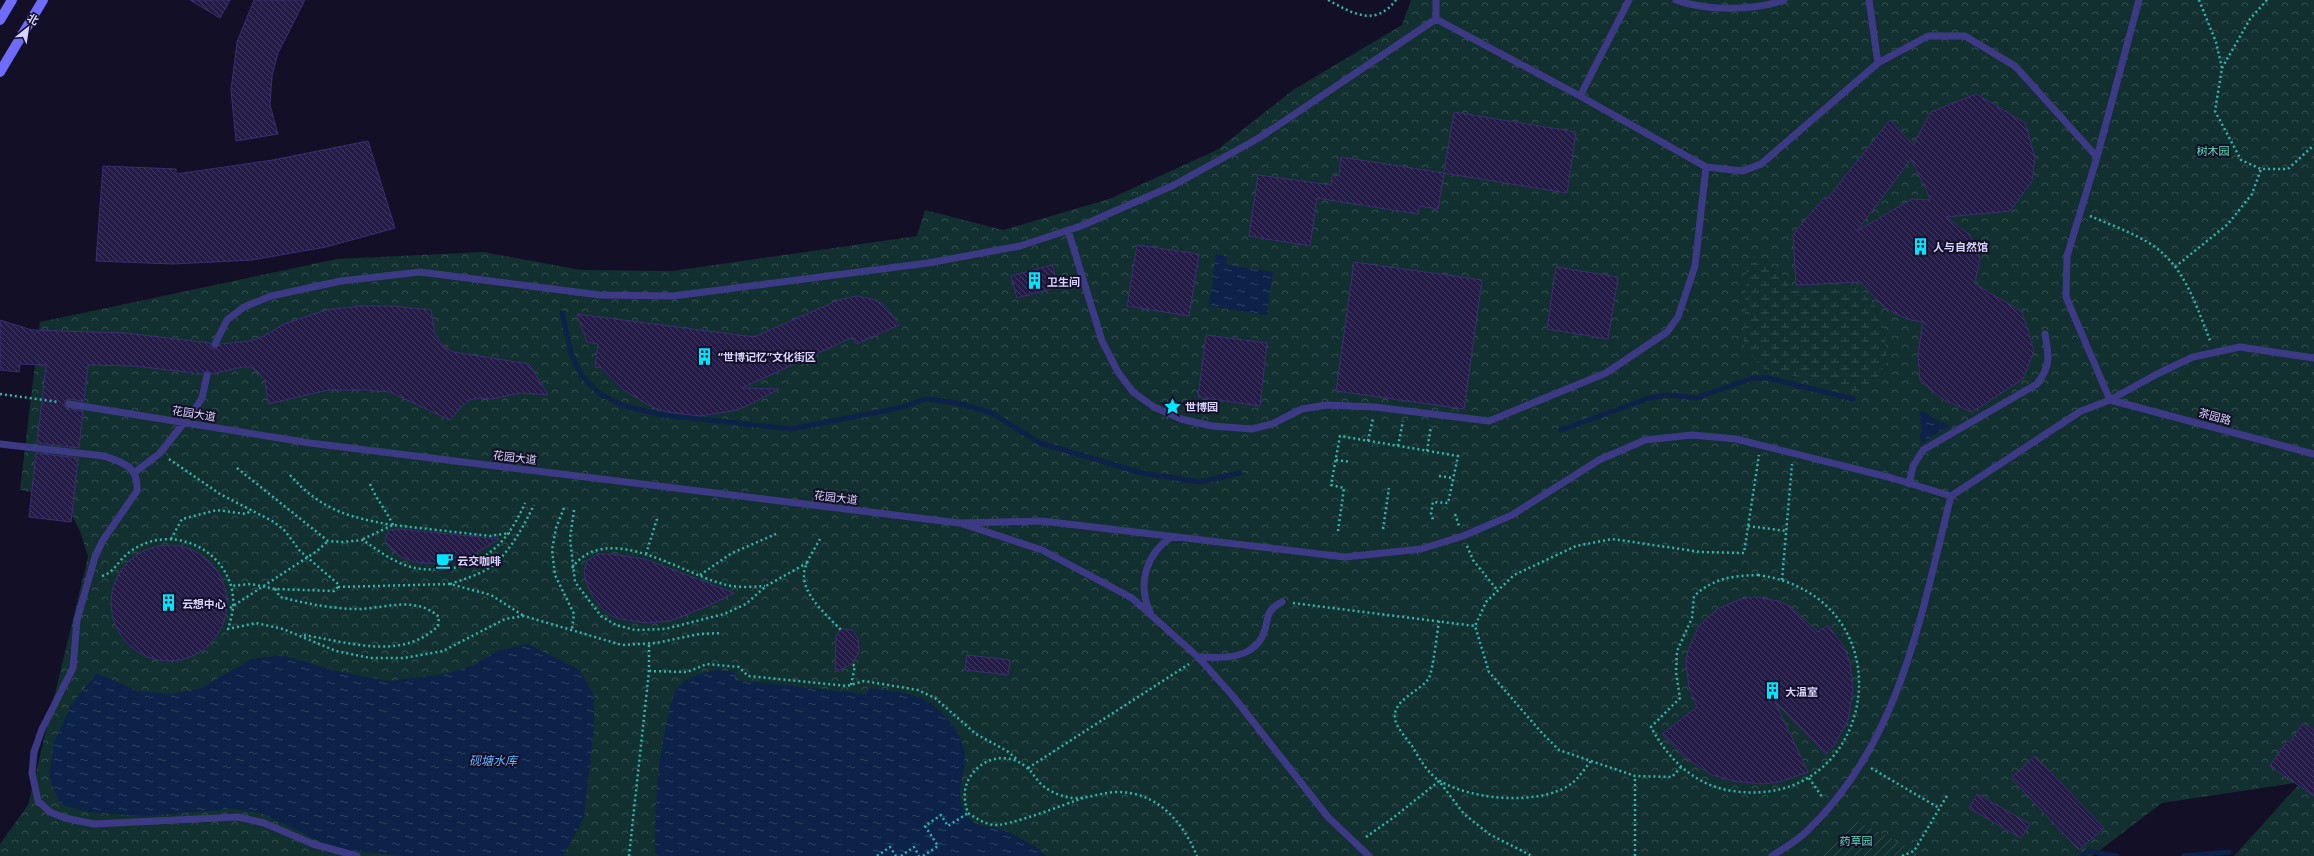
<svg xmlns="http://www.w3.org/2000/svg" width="2314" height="856" font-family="'Noto Sans','Noto Sans SC',sans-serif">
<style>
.forest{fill:url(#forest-crowns)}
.wetland{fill:url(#wetland-marsh)}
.garden{fill:url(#garden-furrows)}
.water{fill:url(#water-ripples)}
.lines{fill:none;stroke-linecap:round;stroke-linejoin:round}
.stream{stroke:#0c2248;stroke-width:5}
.building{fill:url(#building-back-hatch);stroke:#3b2d73;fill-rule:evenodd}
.path{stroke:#2fb8b0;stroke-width:2.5;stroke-dasharray:2 3;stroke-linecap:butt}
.lane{stroke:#3d3a85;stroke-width:7}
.secondary{stroke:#6f6bff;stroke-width:10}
.path-bridge{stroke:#2fb8b0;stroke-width:2.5;stroke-dasharray:2 3;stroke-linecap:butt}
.labels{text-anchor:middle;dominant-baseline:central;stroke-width:4;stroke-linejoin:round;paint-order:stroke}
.park-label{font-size:11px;fill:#5fe0c0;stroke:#130f26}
.poi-label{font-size:11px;font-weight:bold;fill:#d9d4ff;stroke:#130f26;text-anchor:start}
.street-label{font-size:11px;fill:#d9d4ff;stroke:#130f26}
.water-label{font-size:12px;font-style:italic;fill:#62b6ff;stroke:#130f26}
</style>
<defs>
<pattern id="forest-crowns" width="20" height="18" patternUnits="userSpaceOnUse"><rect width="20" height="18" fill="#12302f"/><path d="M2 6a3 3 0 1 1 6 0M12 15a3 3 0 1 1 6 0" fill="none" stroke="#344d4e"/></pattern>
<pattern id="wetland-marsh" width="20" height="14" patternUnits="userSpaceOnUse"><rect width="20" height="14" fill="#12302f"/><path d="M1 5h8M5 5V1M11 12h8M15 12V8" fill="none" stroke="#344d4e"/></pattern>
<pattern id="garden-furrows" width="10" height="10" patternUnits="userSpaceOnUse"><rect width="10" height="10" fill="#12302f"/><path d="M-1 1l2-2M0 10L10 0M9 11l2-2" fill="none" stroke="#344d4e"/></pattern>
<pattern id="water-ripples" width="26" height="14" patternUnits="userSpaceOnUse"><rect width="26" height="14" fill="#0c2248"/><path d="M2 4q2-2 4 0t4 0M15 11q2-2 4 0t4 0" fill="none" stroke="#2f4163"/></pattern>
<pattern id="building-back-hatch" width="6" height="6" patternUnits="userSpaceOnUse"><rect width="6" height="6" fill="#241b47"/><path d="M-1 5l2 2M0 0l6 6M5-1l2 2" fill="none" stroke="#433b63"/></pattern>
</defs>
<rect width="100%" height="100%" fill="#130f26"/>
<!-- forest -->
<path class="forest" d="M1411,0h903v856h-80l67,-74 -139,21 -70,53h-2092v-12l28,-39 60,-248 -8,-26 -17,-33 -43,-8 20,-168 297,-63 146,-7 98,18 91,1 245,-35 8,-26 78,20 106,-31 108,-49 76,-60 109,-65z"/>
<!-- wetland -->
<path class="wetland" d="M1747,259l37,17 8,15 66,-3 24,25 5,48 -19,33 -106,-26 -18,-23z"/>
<!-- garden -->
<path class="garden" d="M1854,820l52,26 15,10h-107z"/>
<!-- water -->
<path class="water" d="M1216,254l12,2 -2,9 47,7 -6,43 -58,-9z
M1920,411c8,1 9,5 15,8 5,3 9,2 14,7 -5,4 -10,5 -14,8 -6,4 -7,8 -14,9 -2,-6 0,-9 0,-16 0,-6 -2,-9 -1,-16z
M528,644l52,26 14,26v30l-10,92 -21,38h-160l-68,-7 -74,-36 -28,-4 -88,7 -58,-4 -27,-8 -11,-27 5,-35 17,-37 26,-32 40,18 34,3 30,-6 51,-29 29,-4 56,16 51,10 58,-7 28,-9 25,-15z
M720,670l15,2v8l132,14 1,-6c16,3 38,3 53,10 22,11 47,39 44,65 -3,20 -11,37 3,55 8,8 18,8 28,10 15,4 39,16 50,28h-385l-6,-3c0,-50 2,-88 13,-137 3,-10 4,-24 12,-31 9,-9 27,-14 40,-15z"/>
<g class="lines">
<!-- stream -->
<path class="stream" d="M562,313l9,40 10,22 19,19 24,12 39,9 128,14 108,-21 27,-9 31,4 35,10 48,30 102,30 58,9 40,-9
M1561,430l88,-32 19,-3 28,3 57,-20h15l85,21
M2082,856l6,-5 29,5
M2184,856l45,-4"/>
</g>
<!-- building -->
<path class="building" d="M190,0h40l-10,18z
M254,0h51l-27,53 -6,23 -2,29 8,29 -42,7 -5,-51 6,-48z
M1976,94l49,29 10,35 -3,23 -22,30 -64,6 24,18 10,23 -5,26 47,28 12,39 -11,28 -51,33 -28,-12 -24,-19 -2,-27 5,-32 -16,-3 -23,-12 -23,-25 -65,3 -3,-51 32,-37 2,2 63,-79 23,25 18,-33zM1911,159l20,41 -19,-1 -55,32z
M1454,112l122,20 -9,61 -123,-20z
M368,141l27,87 -69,19 -74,13 -79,4 -77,-3 7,-95 73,3v5l97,-14z
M1341,157l103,16 -6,36 -19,-3 -1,8 -101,-16 -7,48 -61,-10 9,-61 73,10 1,-10 7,1z
M1137,245l62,9 -10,62 -62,-10z
M1354,262l128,18 -18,129 -128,-18z
M1052,265l6,22 -41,11 -6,-22z
M1556,267l62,10 -10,62 -61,-10z
M856,296l16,3 9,4 7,6 11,16 -43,19 -3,-7 -111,51 37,1 -32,17 -15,5 -32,5 -33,-4 -15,-5 -28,-17 -22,-22 -7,-1 3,-23 -11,-2 -10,-28 177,23 85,-37z
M361,306h30l40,4 4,24 10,14 8,4 76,12 19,31 -28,-2 -28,6 -14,-1 -9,2 -7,6 -12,14 -60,-28 -24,-2h-38l-60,14 -3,-25 -14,-12h-9l-30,7 -4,-4 -6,4 -67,-8 -47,-1 -4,36 -16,-2 -4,5 4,5 15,2 -4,37 -42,-5 9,-78 -26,-1 -1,8 -19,-2v-50l32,10 93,3 85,10 1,4 4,2 5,-5 30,-3 14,-5 20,-12 42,-14z
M1206,335l61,8 -7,63 -62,-9z
M36,453l42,5 -7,64 -42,-5z
M400,529l99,10 -28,17 -14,5 -15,3 -27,-2 -14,-5 -10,-8 -6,-9 4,-10z
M111 603a58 58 0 1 1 116 0a58 58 0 1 1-116 0Z
M598,554h13l34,5 89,34 -26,13 -38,15 -23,2 -27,-4 -8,-3 -9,-7 -10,-12 -7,-15 -2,-11 3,-10z
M1754,597l25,4 12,6 27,25 10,-7 17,24 5,14 3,27 -5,30 -13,24 -9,10 -51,-52 33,70 -29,10 -16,2 -29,-3 -22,-6 -28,-18 -22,-23 35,-27 -8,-19 -3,-26 2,-12 11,-24 18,-17 24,-10z
M843,629l9,1 6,8 1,14 -7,12 -17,8 1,-35 3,-6z
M967,655l43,5 -2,15 -43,-5z
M2303,723l11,7v66l-44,-30 17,-25 3,1z
M2035,756l69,72 -25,22 -68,-72z
M1977,794l53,30 -9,14 -52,-30z"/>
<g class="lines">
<!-- path -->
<path class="path" d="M1328,0c26,14 47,27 68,0
M2199,0l17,42 6,26
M2267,0l-17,19 -28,49 -7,43 26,49 20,9h27l26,-24
M2090,216c19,8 41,16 59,27 36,22 47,63 62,100
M2175,267l53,-43 24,-30 9,-25
M0,394l59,8
M1368,441l5,-23
M1398,446l5,-25
M1427,451l4,-25
M169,459l51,35 54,28 11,9 15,20 37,32 1,4 -4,4 -59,-2 -24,-5 -20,2
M1336,460l15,2
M237,468l91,73 14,1 21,-2c13,9 26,19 42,25 13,5 26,5 39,4 42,-3 65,-29 81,-66
M290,475c31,35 58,42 102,50
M1439,476l14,2
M370,484c6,15 16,26 23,41
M564,508l-8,20 -4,22 3,25 19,39 -2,15
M574,510l-4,28 5,44 26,34 15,9 19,5 30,-1 59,-15 22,-10 20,-18 41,-23
M1455,514l4,12
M1748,526l38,5
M1383,529l6,-41
M1338,531l6,-43 -13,-3 9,-49 118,20 -10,47 -15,-1 -2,11 2,7
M171,539l11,-20 35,-9 29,4 6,-4
M363,539l30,-14 97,11 20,-3
M820,539c-6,11 -15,23 -16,35 -1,22 23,41 37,56
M1467,546l6,14 25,31
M646,554l11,-35
M572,568c34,-48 109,5 151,16 13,4 29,3 42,2
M700,575l32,-22 44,-19
M1758,575c154,22 121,237 -25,216 -38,-5 -65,-32 -82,-64l29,-29 -4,-26 1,-21 15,-33 2,-22c20,-18 37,-20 64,-21z
M102,576c11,-3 15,-13 23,-20 6,-6 15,-11 24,-14 35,-11 75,11 83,48 3,14 0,26 -4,39l28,-6 27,6 53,22 34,7h34l39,-7 62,-32 19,-3 98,29 34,-2 43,-9 23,-1
M1782,580l10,-116
M450,584c11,-4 22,-7 32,-12 24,-11 41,-45 52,-67
M338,587l112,-3 41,11 33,21
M275,589l5,8c24,6 48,11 73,12 30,1 61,-15 86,8l-1,9c-37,36 -92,15 -136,9
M1293,603l182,23
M1439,621c-2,12 -6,49 -10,57 -9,14 -36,21 -34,40 0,8 12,21 17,28 7,12 16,28 28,35 32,19 100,25 131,3 8,-6 14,-16 20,-23
M649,671l38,1 20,-8 32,3 9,9 99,10 17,-5 54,9 17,8 41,36 31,17 11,9
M851,685l4,-19 -3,-2
M1681,767l-9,10 -37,-1 -76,-26 -18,-18 -52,-60 -14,-46 11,-24 28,-27 62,-29 36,-7 89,13 43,1 15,-98
M1028,768l161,-104
M1871,768l68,40
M1809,778l13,19
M1083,798c-17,6 -76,29 -90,27 -10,-2 -17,-7 -25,-12 -5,-14 -5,-28 5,-40 13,-17 37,-20 53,-6 7,5 10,13 16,18 7,6 16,10 25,12 16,4 31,-4 48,-5 41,-1 67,28 82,64
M1366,837l27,-19 46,-37 25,33 25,20 43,22
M629,856l20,-185v-28
M877,856l13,-9 6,9
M901,856l13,-9 5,9
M923,856l15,-10 -13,-20 16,-11 7,11 20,-13
M1635,856v-80
M1902,856l12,-5 34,-57"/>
<!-- lane -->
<path class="lane" d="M1676,0c30,11 78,11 108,0
M1869,0l9,63
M1436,19l144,77 126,71
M1436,19v-19
M1580,96l49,-96
M1068,230l34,111 16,31 15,20 21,15 27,12 31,7 40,3 20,-5 30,-15 25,-4 48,2 114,14 117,-48 61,-41 11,-15 17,-51 11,-99 37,4 18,-7 117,-101 50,-27h37l50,30 82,91
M215,344l12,-24 17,-13 27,-11 70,-15 79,-9 180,23 73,1 255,-33 92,-17 61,-20 93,-41 85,-47 177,-119
M2110,400l-44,-103 1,-41 30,-99 42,-157
M2110,400l204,54
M69,404l241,39 649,80 83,-2 303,36 76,-8 42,-13 49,-21 87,-55 46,-20 47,-5 44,4 156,39 59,18
M0,444l104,12c19,6 35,11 33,35l-34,49 -8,17 -18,63 -4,48 -31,61 -8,23 -2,21 6,28 12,11 15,6 29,6 144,-7 26,6 49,21 44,12
M134,473l26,-20 37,-47 5,-8 5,-23
M1909,484l4,-18 10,-16 114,-66c14,-18 12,-28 8,-50
M966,525l76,25 90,48 66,59 34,38 96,122 41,39
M1150,612c-13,-29 -4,-57 21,-75
M1198,657c22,1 52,3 64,-20 8,-16 1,-26 20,-35
M1772,856c12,-8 25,-15 35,-25 93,-88 114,-216 144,-335l130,-85 29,-11 47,-26 36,-17 47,-10 74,11"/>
<!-- secondary -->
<path class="secondary" d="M0,20l12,-20
M0,72l43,-72"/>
<!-- path-bridge -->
<path class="path-bridge" d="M230,608l87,-57 11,-10"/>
</g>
<!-- icons -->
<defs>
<symbol id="building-bare" viewBox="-9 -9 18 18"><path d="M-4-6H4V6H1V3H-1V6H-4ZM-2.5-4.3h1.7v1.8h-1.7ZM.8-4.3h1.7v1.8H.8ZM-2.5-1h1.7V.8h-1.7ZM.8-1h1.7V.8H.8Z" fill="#00e5ff" stroke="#130f26" stroke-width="2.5" paint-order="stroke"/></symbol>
<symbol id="sight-bare" viewBox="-9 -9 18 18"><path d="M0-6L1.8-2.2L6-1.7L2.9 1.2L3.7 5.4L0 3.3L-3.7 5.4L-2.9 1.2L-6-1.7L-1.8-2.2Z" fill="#00e5ff" stroke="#130f26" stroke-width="2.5" paint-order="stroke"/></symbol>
<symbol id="cafe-bare" viewBox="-9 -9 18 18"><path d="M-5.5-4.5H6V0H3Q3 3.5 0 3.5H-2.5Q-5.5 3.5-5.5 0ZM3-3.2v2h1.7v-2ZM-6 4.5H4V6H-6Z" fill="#00e5ff" stroke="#130f26" stroke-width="2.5" paint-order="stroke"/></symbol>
</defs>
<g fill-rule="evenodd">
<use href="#building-bare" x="1908" y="234" width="25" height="25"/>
<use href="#building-bare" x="1022" y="268" width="25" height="25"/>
<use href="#building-bare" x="692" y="344" width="25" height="25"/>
<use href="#sight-bare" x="1160" y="394" width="25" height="25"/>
<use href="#cafe-bare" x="432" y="548" width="25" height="25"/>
<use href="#building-bare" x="156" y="590" width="25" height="25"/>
<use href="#building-bare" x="1760" y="678" width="25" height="25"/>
</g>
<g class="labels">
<!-- park labels -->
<g class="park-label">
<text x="2213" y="150">树木园</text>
<text x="1856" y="840">药草园</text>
</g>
<!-- poi labels -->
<g class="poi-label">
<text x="1933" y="246">人与自然馆</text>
<text x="1047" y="281">卫生间</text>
<text x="718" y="356">“世博记忆”文化街区</text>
<text x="1185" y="406">世博园</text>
<text x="457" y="560">云交咖啡</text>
<text x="182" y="603">云想中心</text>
<text x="1785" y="691">大温室</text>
</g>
<!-- street labels -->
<g class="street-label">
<text transform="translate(194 413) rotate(9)">花园大道</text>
<text transform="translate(2215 416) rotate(15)">茶园路</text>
<text transform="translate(515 457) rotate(7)">花园大道</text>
<text transform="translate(836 497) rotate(7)">花园大道</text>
</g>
<!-- water labels -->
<g class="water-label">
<text x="493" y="760">砚塘水库</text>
</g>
</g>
<!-- north arrow -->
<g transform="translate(28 28) rotate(30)" stroke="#130f26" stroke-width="3" paint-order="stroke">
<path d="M0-3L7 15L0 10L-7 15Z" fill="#d9d4ff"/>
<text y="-6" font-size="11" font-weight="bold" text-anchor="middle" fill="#d9d4ff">北</text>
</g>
</svg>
